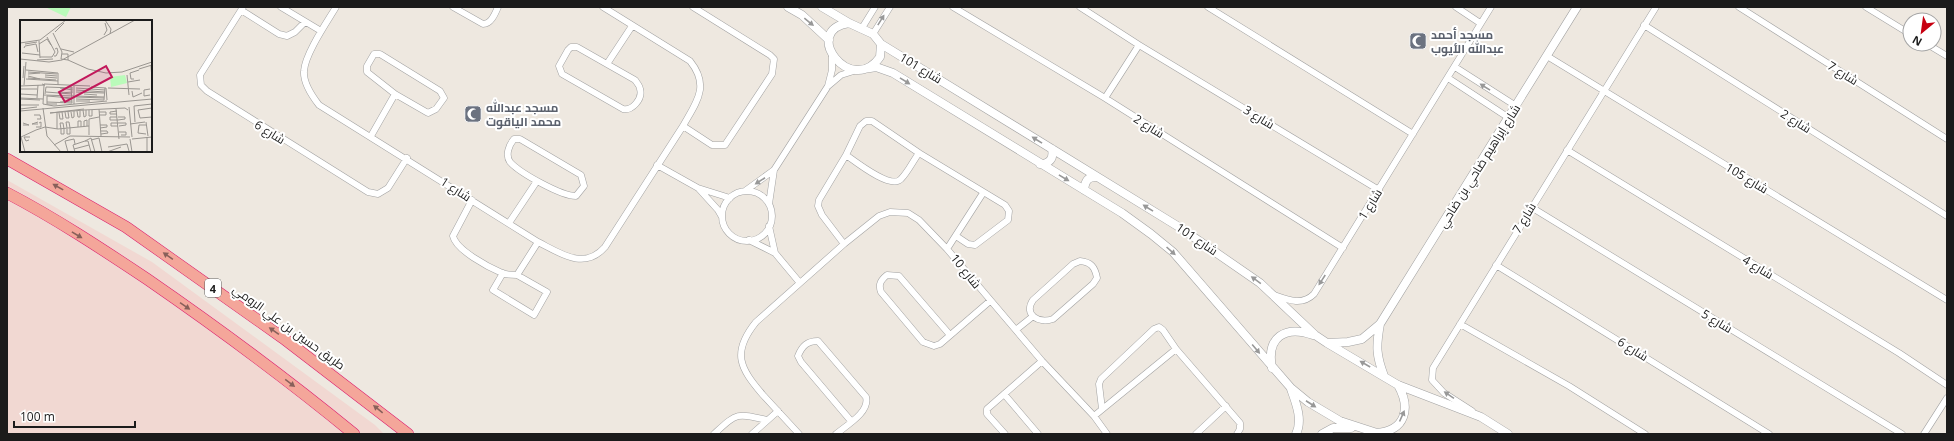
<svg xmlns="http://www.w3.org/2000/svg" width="1954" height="441" font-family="'Open Sans',Cairo,sans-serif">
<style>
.military{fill:#f1d8d2}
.park{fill:#bafbba}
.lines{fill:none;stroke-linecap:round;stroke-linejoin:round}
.minor-casing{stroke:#a2a2a2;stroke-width:7}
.tertiary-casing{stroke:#a2a2a2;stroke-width:9}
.trunk-casing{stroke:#dc1d6f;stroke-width:12}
.minor{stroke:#fff;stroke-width:6}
.tertiary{stroke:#fff;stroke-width:8}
.trunk{stroke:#f4a69a;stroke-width:11}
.oneway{fill:#989898}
.oneway2{fill:#88605a}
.labels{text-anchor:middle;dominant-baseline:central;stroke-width:4;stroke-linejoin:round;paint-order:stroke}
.shield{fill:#fff;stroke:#5f5f5f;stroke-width:1}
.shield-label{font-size:11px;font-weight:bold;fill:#1b1b1b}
.worship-label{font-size:12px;font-weight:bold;fill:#5b616d;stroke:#fff;text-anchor:start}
.street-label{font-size:12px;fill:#1b1b1b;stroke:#fff}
.inset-road{fill:none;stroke:#9a9691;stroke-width:1}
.view{fill:#c2185b;fill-opacity:0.15;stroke:#c2185b;stroke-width:2}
.inset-edge{fill:none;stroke:#1b1b1b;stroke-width:2}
</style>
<rect width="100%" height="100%" fill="#eee8e0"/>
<!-- military -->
<path class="military" d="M7,180l145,82 223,163 9,9h-377z"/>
<!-- park -->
<path class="park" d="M45,7h26l-5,10z"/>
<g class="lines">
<defs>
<path id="minor" d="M243,7l-43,68 1,10 6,6 161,101 10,2 10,-6 19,-30
M281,7l40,24
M336,7c-9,15 -31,47 -32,64 -1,12 8,25 15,34l219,137c22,11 46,29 67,5l78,-121c14,-25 27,-40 7,-65l-87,-54
M453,7l30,17c8,0 12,-10 15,-17
M953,7l152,91 238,150
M1080,7l59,38 240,145
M1208,7l205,127
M1456,7l24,16
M1739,7l208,132
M1866,7l44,27
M241,10l38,24 8,2 8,-4 10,-10
M1644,25l303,191
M862,28l13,-21
M873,34l17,-27
M1927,44l20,12
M571,47h6l58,33c2,3 5,6 5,9 3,10 -8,22 -17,20l-61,-35 -3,-8 9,-16z
M374,54h6l60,37 4,7 -8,11 -8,4 -33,-19 -28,-22v-6z
M1547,56l400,244
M607,64l25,-38
M1455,67l61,39
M1448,78l61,40
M828,86l4,-16v-14
M1105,98l34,-53
M683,126l29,19h13l47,-71 2,-15 -4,-4 -77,-48
M371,136l24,-42
M514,139h6l61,36 3,11 -8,10c-15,0 -56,-23 -66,-34 -5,-7 -1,-17 4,-23z
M1567,150l332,203 48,32
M846,155c10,7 45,35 55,24 7,-7 12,-18 18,-26
M657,165l41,23 32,10
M699,189l19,21 4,7
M745,191l29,-21 54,-84 13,-11 16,-5
M722 216a25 25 0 1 1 50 0a25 25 0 1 1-50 0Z
M472,200l-19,36c3,14 35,31 49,37 4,2 10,2 15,2l21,-33
M769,204l5,-34
M1531,207l371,227
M509,223l28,-42
M769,226l6,27
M749,240l26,13 25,30
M844,244l-22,-29 -4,-9 1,-6 27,-45 14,-29 6,-5h6l47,32 86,52 4,6 -1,9 -33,25 -7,-1 -12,-8
M947,249l36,-56
M1080,261c11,1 15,6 17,17l-4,6 -40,35c-14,5 -30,-4 -20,-19l40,-36z
M1496,265l273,169
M503,273l-10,17 41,25 13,-23 -30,-17
M1274,295c14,5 28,11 40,-1l177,-287
M1460,324l109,62 76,48
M1017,329l15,-12
M950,335l-51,-59 -12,-1c-6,5 -9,9 -6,17l42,50 11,4 6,-2 50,-43
M1004,394l34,40
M1102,409l-3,-25 2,-5 53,-50 5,-2 4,3 13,19 64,74v6l-3,5
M1472,411l-28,-18 -12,-13 1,-12 223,-361
M1094,416l82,-67
M714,434c22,-20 22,-22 52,-14
M752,434l26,-23
M799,434c-12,-13 -24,-26 -36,-39 -23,-27 -32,-42 -7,-73l88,-78 35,-28 11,-4 18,1 11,7 28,29 95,112 52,55 13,18
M836,434c11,-9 34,-22 30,-37l-48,-56c-11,0 -16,5 -20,15l3,6 50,59
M1005,434l-18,-20v-5l55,-48
M1196,434l30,-28
M1924,434l23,-36"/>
<path id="tertiary" d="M788,7l14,8 27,25
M822,7l27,16
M849,23l24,11 8,10 -1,13c-29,41 -80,-27 -31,-34z
M881,44l298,183 81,56 55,52 12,8 71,42 83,32 27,17
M870,68l6,-1 17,6 229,140 29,21 22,18 118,136 17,14 32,19 40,13
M1040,164c9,0 14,-5 12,-15
M1084,190c1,-9 4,-14 13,-13
M1380,324c-4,22 -4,31 4,52
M1328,343l20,-1 14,-3 18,-15 197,-317
M1272,368c-6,-31 13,-43 41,-33
M1291,389c5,14 12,31 5,45
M1376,433c30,-2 35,-25 22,-48
M1322,434l11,-6h18"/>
<path id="trunk" d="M7,159l119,68 157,111 125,96
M7,193c48,25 95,56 140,86 71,49 140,100 207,155"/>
</defs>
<!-- minor casing -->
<use href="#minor" class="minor-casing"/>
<!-- tertiary casing -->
<use href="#tertiary" class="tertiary-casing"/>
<!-- trunk casing -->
<use href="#trunk" class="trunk-casing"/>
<!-- minor -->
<use href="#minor" class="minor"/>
<!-- tertiary -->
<use href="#tertiary" class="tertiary"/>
<!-- trunk -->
<use href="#trunk" class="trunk"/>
</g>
<!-- one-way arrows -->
<defs><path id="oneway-solid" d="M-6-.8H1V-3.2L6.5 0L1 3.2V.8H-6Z"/></defs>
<g class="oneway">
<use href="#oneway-solid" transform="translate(881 20) rotate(-58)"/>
<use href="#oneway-solid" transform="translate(809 22) rotate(39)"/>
<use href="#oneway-solid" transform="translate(905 81) rotate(32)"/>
<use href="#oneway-solid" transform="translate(1485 87) rotate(-148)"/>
<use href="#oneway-solid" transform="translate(1037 140) rotate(-148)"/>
<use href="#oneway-solid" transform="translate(1064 178) rotate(31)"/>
<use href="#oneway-solid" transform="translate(760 181) rotate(147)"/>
<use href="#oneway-solid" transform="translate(1148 208) rotate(-148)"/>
<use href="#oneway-solid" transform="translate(1171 251) rotate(42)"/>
<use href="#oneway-solid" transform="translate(1256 280) rotate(-144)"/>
<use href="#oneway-solid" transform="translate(1322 280) rotate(123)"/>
<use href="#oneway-solid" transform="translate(1256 349) rotate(50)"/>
<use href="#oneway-solid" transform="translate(1365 364) rotate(-150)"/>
<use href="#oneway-solid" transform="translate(1449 395) rotate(-146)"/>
<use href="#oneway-solid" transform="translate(1311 404) rotate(33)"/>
<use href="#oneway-solid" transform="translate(1402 416) rotate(-66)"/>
</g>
<g class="oneway2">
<use href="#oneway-solid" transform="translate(58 187) rotate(-151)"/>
<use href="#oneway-solid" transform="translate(77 235) rotate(31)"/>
<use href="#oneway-solid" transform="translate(168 256) rotate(-145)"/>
<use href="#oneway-solid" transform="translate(185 306) rotate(34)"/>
<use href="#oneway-solid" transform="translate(274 331) rotate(-145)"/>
<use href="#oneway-solid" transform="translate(290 383) rotate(37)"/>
<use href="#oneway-solid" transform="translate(378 409) rotate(-141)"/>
</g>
<!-- icons -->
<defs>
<symbol id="mosque-square" viewBox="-11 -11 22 22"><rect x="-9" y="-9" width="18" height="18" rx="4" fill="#6b7280" stroke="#fff"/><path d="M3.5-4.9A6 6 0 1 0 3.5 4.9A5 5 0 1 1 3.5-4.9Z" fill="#fff"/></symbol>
</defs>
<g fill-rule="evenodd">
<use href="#mosque-square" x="1408" y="31" width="20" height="20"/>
<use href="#mosque-square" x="463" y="104" width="20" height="20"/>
</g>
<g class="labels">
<!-- shield labels -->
<rect class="shield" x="205" y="279" width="16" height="18" rx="3"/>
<g class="shield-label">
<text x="213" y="288">4</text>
</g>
<!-- worship labels -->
<g class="worship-label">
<text x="1431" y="34">مسجد أحمد<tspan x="1431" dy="14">عبدالله الأيوب</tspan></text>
<text x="486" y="107">مسجد عبدالله<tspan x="486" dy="14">محمد الياقوت</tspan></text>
</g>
<!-- street labels -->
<g class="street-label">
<text transform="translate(921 68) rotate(31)">شارع 101</text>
<text transform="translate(1843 73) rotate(32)">شارع 7</text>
<text transform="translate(1259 117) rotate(31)">شارع 3</text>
<text transform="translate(1796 121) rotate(32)">شارع 2</text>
<text transform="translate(1149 126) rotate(32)">شارع 2</text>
<text transform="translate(270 132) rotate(32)">شارع 6</text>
<text transform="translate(1479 166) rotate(-58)">شارع إبراهيم ضاحي بن ضاحي</text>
<text transform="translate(1747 178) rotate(31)">شارع 105</text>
<text transform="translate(456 189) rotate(33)">شارع 1</text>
<text transform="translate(1370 204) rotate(-58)">شارع 1</text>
<text transform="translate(1524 218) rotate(-59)">شارع 7</text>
<text transform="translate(1197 239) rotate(34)">شارع 101</text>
<text transform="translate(1758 267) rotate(31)">شارع 4</text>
<text transform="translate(966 271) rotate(51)">شارع 10</text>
<text transform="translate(1717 321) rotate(31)">شارع 5</text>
<text transform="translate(289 327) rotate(36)">طريق حسين بن علي الرومي</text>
<text transform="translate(1633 349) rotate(32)">شارع 6</text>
</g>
</g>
<!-- overview -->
<g transform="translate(20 20)">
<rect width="132" height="132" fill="#eee8e0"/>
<path d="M105,55l2,8 -16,4 -1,-10z" fill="#bafbba"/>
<path class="inset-road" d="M85,0l6,9 -1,5M35,12l9,-9M33,13l9,19 -1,7 7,1v-6h-6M84,15l3,-5 -2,-7M19,21l1,17M0,23l20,-3 26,-20M5,24l12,-2M19,24l8,-5 4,6M4,28l1,-2 11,-2 2,8M41,29l13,3M2,33l18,2M34,36h2l2,-4 -1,-4 -2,1M20,37h12l3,-5 -8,-15M0,39l29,3 13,-2 73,-40M17,40l16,-1M48,40l20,9 18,4 16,-1 30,-10M131,46l1,13M119,49l13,-4M6,50l32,3v12M8,52l29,2M8,54l12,-1M25,55l12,1M107,55l2,20M8,56l12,3M25,57l12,1M3,58l1,-12M8,58l28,2M6,59l32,2M114,59h-3l-1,-6 9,-3M108,62l12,-2M24,64l46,2M4,65l2,-23M0,66l25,-1 -3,-1M71,67l15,1M40,68l13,2M56,68l29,2M86,68l1,12M88,68l32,1M0,69h17M56,70l29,2M112,71l1,6 9,-4M26,72l26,2M56,72l28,1M40,73l13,-1M0,74l17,1M25,74l1,-7 27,1M64,74l13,1M23,75l31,1M130,75l-6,1v-6l6,-1M27,76l25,2M27,76v8h10M56,76l28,1M40,77l12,2M56,77l28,1M0,78l23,1M17,78l1,-13M0,79l20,1M56,79l28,1 1,-12M56,81h14M27,82l25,1 -1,-17M40,82l12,-1M23,84l11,2 53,-5M23,84l1,-19M54,84v-18M0,85h19M109,87l3,30M23,88l4,28 14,16M132,88l-14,2 2,8 12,-1M0,89l17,-2M64,89l-34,4 34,-3M79,89l2,27M96,89l3,30M63,90l1,7 2,-1v-6M64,90l41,-2 3,2M69,90v6h3v-6M0,91l132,-12M57,91l1,6h2v-6M45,92l1,6h3l-1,-6M51,92l1,6 2,-1v-6M79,92h7v3h-7M37,93v16M39,93l1,6h3l-1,-7M97,94h-7v-2l7,-1M14,95h6l1,4h-4M97,97h-7v3h8M98,97h7v2l-7,1M18,102l-6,2h6M115,102l-1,-16 18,-2M126,102l2,14M3,103l6,2h-6M97,103h-6v3h7M98,103h8v2l-7,1M110,104l15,-2M80,105h7v2l-7,1M126,105h-7l-1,8 8,1M16,107h5v-5l-2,1M58,107v-6h3v6M64,107v-6l3,-1v6M47,108l-1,-6h3l1,6M38,109l31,-3M41,109l-1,-6h3l1,6M41,109v5h3v-5M47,109v5h3v-6M16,110l9,-3 13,2M81,111h6l1,2 -7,1M99,112h7v3h-5M69,115v-16l10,-2M1,117l15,-7M1,117l4,15M110,119l2,13M112,119l20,-2M9,120l-3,1 -2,-4h6M71,120l8,-2 3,14M65,121l6,-3 4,14M65,121h3l3,11M34,125l16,-9 60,1M101,125l6,-1 2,7M88,127l13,-2M54,129l15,-4M48,132l-3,-11 9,-2 1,5M55,132l-2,-7 12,-4M87,132l14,-5M127,132v-15"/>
<path class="view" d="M86,46l6,11 -47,25 -6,-10z"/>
<rect width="132" height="132" class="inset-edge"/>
</g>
<!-- border -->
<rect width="1954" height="441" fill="none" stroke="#1b1b1b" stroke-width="16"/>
<!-- north arrow -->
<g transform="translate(1922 32) rotate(209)"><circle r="19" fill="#ffffff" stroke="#a4a4a4"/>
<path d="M0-3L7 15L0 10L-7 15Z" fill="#c70011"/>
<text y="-6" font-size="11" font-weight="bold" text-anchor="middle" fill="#1b1b1b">N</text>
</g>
<!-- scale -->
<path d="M14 421v6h121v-6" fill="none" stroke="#1b1b1b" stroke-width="2"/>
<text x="20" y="421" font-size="12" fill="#1b1b1b" stroke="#ffffff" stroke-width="3" paint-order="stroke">100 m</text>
</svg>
